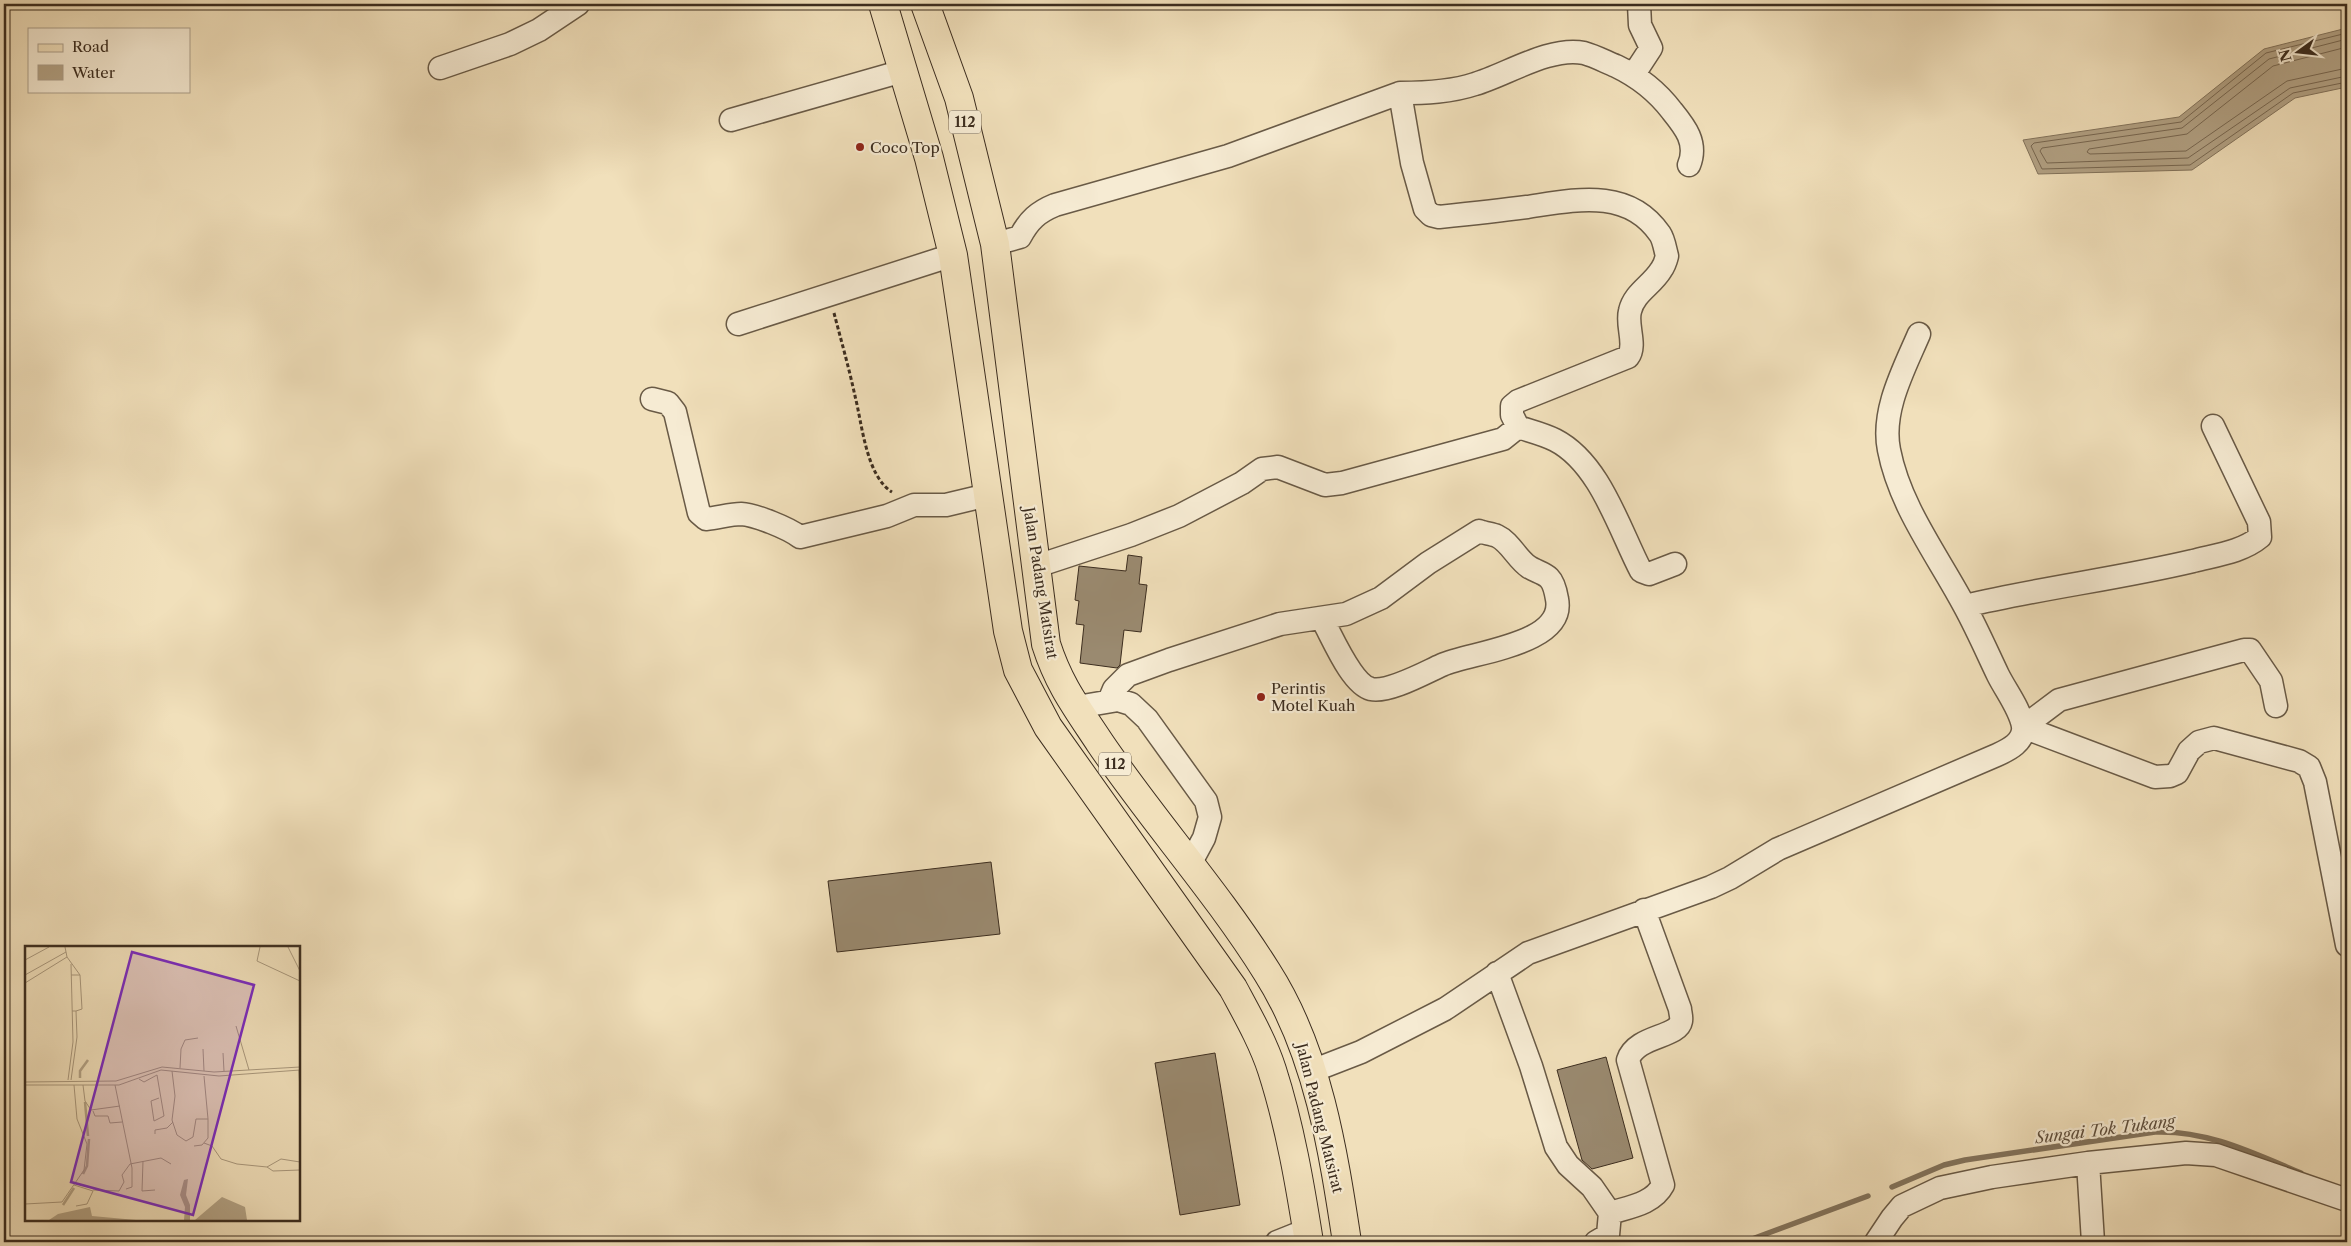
<svg xmlns="http://www.w3.org/2000/svg" width="2351" height="1246" font-family="'Libre Caslon Text',serif">
<style>
.water{fill:#b3a386;stroke:#83745d}
.lines{fill:none;stroke-linecap:round;stroke-linejoin:round}
.shore{stroke:#786852;stroke-width:1}
.stream{stroke:#83745d;stroke-width:5.5}
.building{fill:#9a8a70;stroke:#3c2d1f}
.minor-casing{stroke:#695a46;stroke-width:25}
.major-casing{stroke:#3c2d1f;stroke-width:30}
.path{stroke:#3c2d1f;stroke-width:3;stroke-dasharray:4 2.5;stroke-linecap:butt}
.minor{stroke:#f6ebd3;stroke-width:22}
.major{stroke:#f1e0bb;stroke-width:28}
.poi-dot{fill:#8f2418;stroke:#f6ebd3;stroke-width:2}
.labels{text-anchor:middle;dominant-baseline:central;stroke-width:4.5;stroke-linejoin:round;paint-order:stroke}
.shield{fill:#f6ebd3;stroke:#746655;stroke-width:1}
.shield-label{font-size:14px;font-weight:bold;fill:#3c2d1f}
.poi-label{font-size:15px;fill:#3c2d1f;stroke:#f6ebd3;text-anchor:start}
.street-label{font-size:15px;fill:#3c2d1f;stroke:#f6ebd3}
.water-label{font-size:16px;font-style:italic;fill:#60503e;stroke:#f6ebd3}
.inset-river{fill:none;stroke:#b3a386;stroke-width:2.5}
.inset-road{fill:none;stroke:#a9987d;stroke-width:1}
.view{fill:#7b2cbf;fill-opacity:0.15;stroke:#7b2cbf;stroke-width:2.5}
.inset-edge{fill:none;stroke:#3c2d1f;stroke-width:2.5}
</style>
<rect width="100%" height="100%" fill="#f1e0bb"/>
<filter id="stains"><feTurbulence type="fractalNoise" baseFrequency=".004" numOctaves="4"/><feColorMatrix values="0 0 0 0 .2 0 0 0 0 .09 0 0 0 0 .02 0 0 0 .5 -.17"/></filter>
<radialGradient id="worn" r=".72"><stop offset=".6" stop-color="#630" stop-opacity="0"/><stop offset="1" stop-color="#630" stop-opacity=".3"/></radialGradient>
<!-- water -->
<path class="water" d="M2347,28v59l-52,11 -103,72 -154,4 -15,-34 156,-23 85,-68z"/>
<g class="lines">
<!-- shore -->
<path class="shore" d="M2347,33l-81,20 -85,69 -147,21 -3,3 11,23 148,-4 103,-72 54,-11
M2347,39l-78,20 -87,69 -140,20 -2,3 7,12 141,-5 102,-70 57,-12
M2347,47l-74,19 -86,68 -98,15 -2,3 3,2 96,-3 101,-70 60,-13"/>
<!-- stream -->
<path class="stream" d="M1892,1187l52,-22 21,-5 190,-28c52,-2 98,21 146,41
M1744,1242l124,-46"/>
</g>
<!-- building -->
<path class="building" d="M1128,555l14,2 -3,27 8,1 -6,47 -17,-2 -4,35 -3,3 -37,-5 4,-38 -8,-1 3,-23 -4,-1 4,-34 47,5z
M991,862l9,72 -163,18 -9,-71z
M1215,1053l25,152 -60,10 -25,-152z
M1606,1057l27,101 -41,11 -10,-9 -25,-90z"/>
<g class="lines">
<defs>
<path id="minor" d="M440,68l70,-24 29,-14 39,-26
M1634,74l17,-26 -11,-23 -1,-21
M1400,93c25,0 51,-1 75,-9 31,-9 75,-38 109,-31 11,3 22,9 32,13 23,11 40,24 56,45 13,16 26,32 17,54
M731,120l172,-49
M995,244l25,-7c9,-17 18,-25 35,-32l173,-49 172,-63 12,70 13,46 6,6 8,2c29,-3 58,-6 88,-10 47,-7 101,-20 133,27 4,6 5,15 7,22 -1,4 -3,10 -6,14 -9,15 -27,23 -31,41 -4,15 7,34 -2,46l-110,44 -6,5v9l6,12 -15,12 -161,44 -17,2 -47,-18 -16,2 -20,14 -63,33 -48,19 -94,31
M738,324l215,-69
M652,399l16,4 7,9 24,101 7,6c12,-1 24,-5 35,-5 15,1 47,14 59,23l87,-21 27,-11h32l42,-10
M1518,427c12,4 25,7 37,13 45,23 64,89 86,131l8,3 26,-10
M1965,606c75,-18 152,-27 228,-45 23,-6 49,-9 67,-24l-1,-15 -46,-96
M1109,701l5,-12 14,-14 41,-15 111,-36 66,-10 35,-16 47,-35 51,-32c5,2 13,3 18,5 13,6 20,23 32,31 6,4 15,6 20,11 5,5 7,15 8,21 9,46 -86,53 -115,66 -16,7 -53,28 -71,24 -20,-5 -39,-53 -49,-70
M1077,707l41,-7 13,4 16,15 59,82 4,16 -6,21 -14,26
M2023,727l132,50 15,-1 7,-3 12,-22 10,-9 15,-4 85,23 10,6 6,15 32,163
M2023,727l36,-27 185,-50h6l21,31 5,25
M1497,973l34,93 25,81 12,18 24,22 18,26 -2,22 -12,7
M1312,1071l49,-19 84,-43 83,-56 183,-66 19,-9 48,-29 219,-94c11,-5 28,-13 26,-29 -3,-17 -17,-35 -25,-51 -11,-23 -21,-46 -33,-68 -27,-51 -65,-100 -76,-157 -8,-39 15,-81 30,-116
M2088,1163l5,79
M1610,1213c19,-6 43,-9 53,-28l-35,-125c8,-25 50,-22 53,-39 1,-3 -1,-9 -1,-12l-36,-99
M1277,1242l30,-12
M1876,1242l16,-24 10,-12 38,-18 52,-11 96,-14 98,-10 30,2 131,45"/>
<path id="major" d="M883,4l46,154 24,97 55,376 10,39 30,57 185,261c14,26 30,54 39,82 18,56 28,115 37,172
M925,4l34,94 36,146 51,400c13,41 31,64 54,99 53,78 117,149 167,229 51,80 66,178 80,270"/>
</defs>
<!-- minor casing -->
<use href="#minor" class="minor-casing"/>
<!-- major casing -->
<use href="#major" class="major-casing"/>
<!-- path -->
<path class="path" d="M834,313c7,27 15,55 21,83 7,27 11,80 37,96"/>
<!-- minor -->
<use href="#minor" class="minor"/>
<!-- major -->
<use href="#major" class="major"/>
</g>
<!-- markers -->
<g class="poi-dot">
<circle cx="860" cy="147" r="5"/>
<circle cx="1261" cy="697" r="5"/>
</g>
<g class="labels">
<!-- shield labels -->
<g class="shield">
<rect x="949" y="110.5" width="32" height="23" rx="4"/>
<rect x="1099" y="752.5" width="32" height="23" rx="4"/>
</g>
<g class="shield-label">
<text x="965" y="122">112</text>
<text x="1115" y="764">112</text>
</g>
<!-- poi labels -->
<g class="poi-label">
<text x="870" y="147">Coco Top</text>
<text x="1271" y="688">Perintis<tspan x="1271" dy="17">Motel Kuah</tspan></text>
</g>
<!-- street labels -->
<g class="street-label">
<text transform="translate(1041 583) rotate(81)">Jalan Padang Matsirat</text>
<text transform="translate(1320 1118) rotate(76)">Jalan Padang Matsirat</text>
</g>
<!-- water labels -->
<g class="water-label">
<text transform="translate(2105 1129) rotate(-7)">Sungai Tok Tukang</text>
</g>
</g>
<!-- overview -->
<g transform="translate(25 946)">
<rect width="275" height="275" fill="#f1e0bb"/>
<path d="M163,233l-2,16 4,10v15h-6l1,-13 -5,-12 4,-15zM197,251l23,10 2,13h-52zM65,261l2,9 44,4h-87l9,-6z" fill="#b3a386"/>
<path class="inset-river" d="M55,132v-7l8,-11M60,156l3,34M58,228l4,-8 2,-27M38,259l11,-17"/>
<path class="inset-road" d="M40,1l2,10 13,18M235,1l-3,14 43,20M263,1l12,24M0,14l24,-13M0,29l41,-23M46,29h9l2,34 -6,2M0,37l42,-26M211,80l13,44M178,103l1,22M198,107l1,18M155,122l1,-19 4,-9 13,-2M274,124l1,24M147,125l3,25 -3,24 5,15 9,6 7,-4 3,-18h12l-4,-43M132,129l7,41 -10,5 -3,-20 8,-3M114,133l5,3 13,-7M43,134l5,-38 -2,-78M46,134l6,-43 -1,-26h-4M0,136l91,-1 46,-14 52,5 86,-5M0,139h94l42,-15 58,6 81,-6M58,139l2,16 6,9 29,-4M90,139l17,83v19l-6,2M68,165l2,5h13l2,7 12,-1M130,188v-4l12,-2 6,-6M179,197l8,3 9,13 16,5 30,3 14,-8 19,3M169,200l8,-1 6,-7v-19M118,215l-1,30 13,-1M242,221l6,4 27,-1M49,239l19,6 -6,13 -11,2M68,244l26,1 5,-9 -2,-7 8,-11 31,-6 10,6M0,258l37,-2 22,-32 3,-26 -10,-25 -3,-34"/>
<path class="view" d="M107,6l122,33 -61,230 -122,-33z"/>
<rect width="275" height="275" class="inset-edge"/>
</g>
<!-- margin -->
<rect width="2351" height="1246" fill="none" stroke="#f1e0bb" stroke-width="20"/>
<rect x="5" y="5" width="2341" height="1236" fill="none" stroke="#3c2d1f" stroke-width="2.5"/>
<rect x="10" y="10" width="2331" height="1226" fill="none" stroke="#3c2d1f"/>
<!-- legend -->
<rect x="28" y="28" width="162" height="65" fill="#f6ebd3" stroke="#ac9f8b"/>
<rect x="38" y="44" width="25" height="8" fill="#f1e0bb" stroke="#ac9f8b"/>
<text x="72" y="52" font-size="15" fill="#3c2d1f">Road</text>
<rect x="38" y="65" width="25" height="15" fill="#b3a386" stroke="#ac9f8b"/>
<text x="72" y="78" font-size="15" fill="#3c2d1f">Water</text>
<!-- north arrow -->
<g transform="translate(2298 52) rotate(255)" stroke="#f6ebd3" stroke-width="4" paint-order="stroke">
<path d="M0-4L9 19L0 12L-9 19Z" fill="#3c2d1f"/>
<text y="-8" font-size="14" font-weight="bold" text-anchor="middle" fill="#3c2d1f">N</text>
</g>
<rect width="100%" height="100%" filter="url(#stains)"/>
<rect width="100%" height="100%" fill="url(#worn)"/>
</svg>
